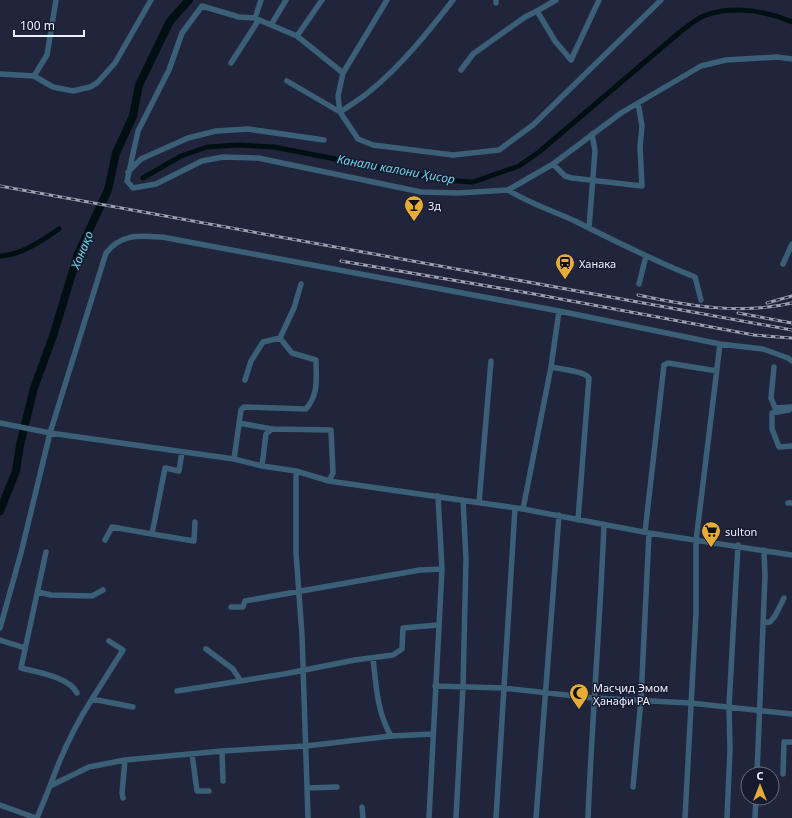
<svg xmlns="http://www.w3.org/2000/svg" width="792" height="818" font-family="'Noto Sans',sans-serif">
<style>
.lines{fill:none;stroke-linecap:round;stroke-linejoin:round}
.canal{stroke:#000f12;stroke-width:5}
.river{stroke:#000f12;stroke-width:8}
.minor{stroke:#3b5f77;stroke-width:5.5}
.rail-casing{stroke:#9da1b2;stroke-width:3}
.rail{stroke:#171b32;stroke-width:1.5;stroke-dasharray:4.5;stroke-linecap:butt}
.labels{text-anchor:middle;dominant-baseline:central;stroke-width:3;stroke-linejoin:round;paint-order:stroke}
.poi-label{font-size:11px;fill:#eef1fe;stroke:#171b32;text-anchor:start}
.water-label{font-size:12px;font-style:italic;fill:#6ed4e1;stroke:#171b32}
</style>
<rect width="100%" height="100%" fill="#20253c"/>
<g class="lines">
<!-- canal -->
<path class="canal" d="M143,178l38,-22 26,-9 31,-2 36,2 169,33 30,2 46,-16 20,-14 141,-120c8,-6 17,-14 26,-17 28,-10 60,-4 86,7
M0,256c22,-1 41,-15 59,-27"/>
<!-- river -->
<path class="river" d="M0,511l16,-40 4,-26 14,-57 19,-52 25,-82 30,-64 8,-37 17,-37 6,-31 31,-64 19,-21"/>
<!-- minor -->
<path class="minor" d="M261,0l-6,18 -16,-1 -37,-11 -20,27 -13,37 -31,61 -11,50 6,7 23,-4 46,-23 21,-4 35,1 163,34 37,1 50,-3 45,-26 68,-51 80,-47 25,-6 51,-3 15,2
M286,0l-15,25 26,11 46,37
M387,0l-44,73 -5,23 2,16 18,27 15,6 80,10 46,-5 34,-25 128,-125
M496,0v3
M556,0l-19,11 18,30 16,19 28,-60
M255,18l16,7
M297,36l25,-36
M231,63l27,-42 -3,-3
M461,70l12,-16 52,-37 12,-6
M0,74l34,2 19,11 20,4 17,-4 7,-4 18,-20 36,-63
M34,76l13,-21 9,-55
M287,81l53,31c10,-7 21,-13 30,-21 31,-25 59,-60 83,-91
M553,164l12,12 7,2 70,8 -2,-39 2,-21 -4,-23
M128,172l13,-13 47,-21 28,-7 32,-2 76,11
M508,190c21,13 45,21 67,31 40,20 79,40 120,56l6,23
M589,228l6,-77 -3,-17
M783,264l9,-20
M639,284l7,-28
M551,367c9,2 34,4 38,11l-11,142
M774,367l-3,31 4,10 15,-1
M245,380l6,-19 12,-19 17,-4
M792,407l-3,3 -17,3v16l7,18 13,-1
M0,423l50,10 184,26 28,7 34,5 33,10 194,28 126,24 143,22
M239,423l33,6 59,1 2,43 -4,8
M182,452l-3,19 -14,-3 -13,66 42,7 1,-19
M234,459l7,-49 3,-3 62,2c13,-15 10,-30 10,-49l-24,-7 -12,-15 14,-30 7,-24
M262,466l4,-32 6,-5
M296,471v82l6,82 6,183
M479,503l12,-142
M788,503h4
M523,509l28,-142 8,-56
M645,532l19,-167 4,-2 49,8
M105,540l7,-13 40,7
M46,552l-25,116c16,4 48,9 56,25
M38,592l13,3 41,1 11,-6
M231,607h12l2,-6 175,-31 22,-1
M763,623l7,-1 5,-6 9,-18
M0,628l21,-75 29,-120 56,-180c16,-20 33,-17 56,-16l397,74 161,33 43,5 25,9 4,3
M0,640l25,8
M206,649l27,20 7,11
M373,658c3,27 4,54 18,78
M435,686l69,2 89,10 97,5 102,11
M177,691l107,-17 71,-14 38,-5 9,-6 1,-21 35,-3
M92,699l31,-49 -14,-9
M222,751l1,30
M192,754l5,37h12
M757,774l8,-198 -1,-26
M783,774l1,-32h8
M50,786c11,-31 24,-59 42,-87l41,8
M633,787l8,-88 8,-166
M307,788l30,-1
M123,798l-1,-5 3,-33
M0,805l36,13
M362,807l1,11
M37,818l13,-32 39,-19 36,-7 97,-9 84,-5 85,-10 42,-2
M429,818l13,-249 -4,-73
M456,818l7,-131 3,-128 -3,-59
M496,818l19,-310
M536,818l23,-303
M588,818c4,-98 12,-195 16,-293
M685,818l11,-205v-72l24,-197
M727,818l3,-68 -1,-44 9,-161
M755,818l1,-20"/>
<defs>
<path id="rail" d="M0,186l792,144
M341,261l193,33 220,41 37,3
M638,295c51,11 103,20 154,8
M767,303l25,-7
M738,313l54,10"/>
</defs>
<!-- rail casing -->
<use href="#rail" class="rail-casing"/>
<!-- rail -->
<use href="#rail" class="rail"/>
</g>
<!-- icons -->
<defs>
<symbol id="bar-pin" viewBox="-11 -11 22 30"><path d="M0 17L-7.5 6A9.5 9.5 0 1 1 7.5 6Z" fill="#e6ad36" stroke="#171b32"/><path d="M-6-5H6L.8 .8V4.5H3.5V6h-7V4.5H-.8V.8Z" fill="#111"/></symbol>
<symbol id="station-pin" viewBox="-11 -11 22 30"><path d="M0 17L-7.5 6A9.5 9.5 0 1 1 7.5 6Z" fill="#e6ad36" stroke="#171b32"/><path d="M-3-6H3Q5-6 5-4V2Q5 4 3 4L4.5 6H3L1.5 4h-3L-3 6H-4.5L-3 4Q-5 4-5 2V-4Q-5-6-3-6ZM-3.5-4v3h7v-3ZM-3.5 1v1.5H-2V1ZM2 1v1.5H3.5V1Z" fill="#111"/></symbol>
<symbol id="supermarket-pin" viewBox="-11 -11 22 30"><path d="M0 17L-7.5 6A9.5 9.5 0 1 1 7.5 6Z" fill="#e6ad36" stroke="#171b32"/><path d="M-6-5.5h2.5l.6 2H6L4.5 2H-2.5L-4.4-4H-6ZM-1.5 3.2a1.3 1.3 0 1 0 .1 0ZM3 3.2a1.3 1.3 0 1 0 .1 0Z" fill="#111"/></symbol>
<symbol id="mosque-pin" viewBox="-11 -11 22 30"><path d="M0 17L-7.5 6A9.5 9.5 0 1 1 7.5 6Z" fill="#e6ad36" stroke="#171b32"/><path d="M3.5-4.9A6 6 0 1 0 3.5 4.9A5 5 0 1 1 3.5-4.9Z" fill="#111"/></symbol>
</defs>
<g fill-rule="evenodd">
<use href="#bar-pin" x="403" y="194" width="22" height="30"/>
<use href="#station-pin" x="554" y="252" width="22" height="30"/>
<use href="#supermarket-pin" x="700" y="520" width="22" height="30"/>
<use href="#mosque-pin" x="568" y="682" width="22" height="30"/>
</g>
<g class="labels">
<!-- poi labels -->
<g class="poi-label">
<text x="428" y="205">3д</text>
<text x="579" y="263">Ханака</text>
<text x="725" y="531">sulton</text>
<text x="593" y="687">Масҷид Эмом<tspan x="593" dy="13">Ҳанафи РА</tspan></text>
</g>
<!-- water labels -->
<g class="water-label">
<text transform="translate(396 169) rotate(10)">Канали калони Ҳисор</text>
<text transform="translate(82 250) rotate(-68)">Хонақо</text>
</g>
</g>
<!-- north arrow -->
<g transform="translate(760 786)"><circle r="19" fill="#171b32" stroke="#6d7184"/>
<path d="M0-3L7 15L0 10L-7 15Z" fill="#e6ad36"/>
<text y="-6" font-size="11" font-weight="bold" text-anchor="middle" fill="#eef1fe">С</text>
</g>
<!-- scale -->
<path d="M14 30v6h70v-6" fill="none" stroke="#eef1fe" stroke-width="2"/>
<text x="20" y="30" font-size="12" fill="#eef1fe" stroke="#171b32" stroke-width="3" paint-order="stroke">100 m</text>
</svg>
